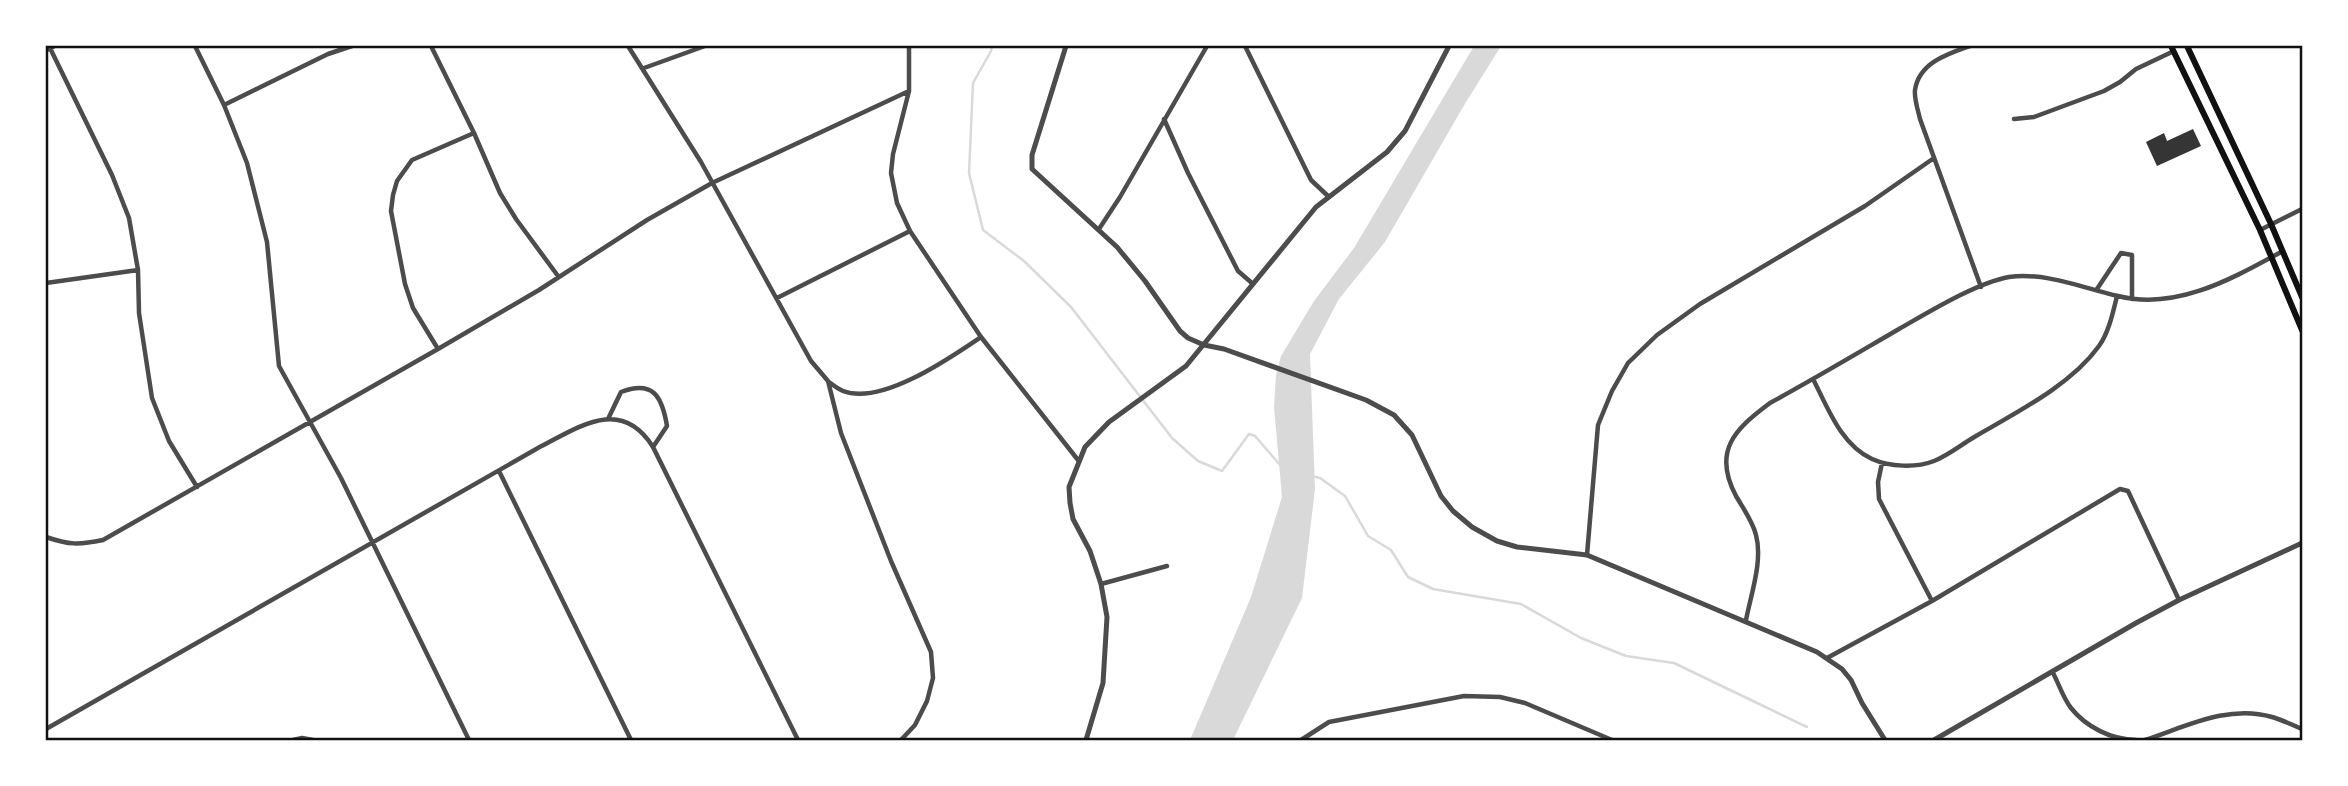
<svg xmlns="http://www.w3.org/2000/svg" width="2348" height="786" font-family="Overpass,sans-serif">
<style>
.water{fill:#d9d9d9}
.lines{fill:none;stroke-linecap:round;stroke-linejoin:round}
.stream{stroke:#d9d9d9;stroke-width:2.5}
.building{fill:#353535}
.minor{stroke:#4c4c4c;stroke-width:4.5}
.tertiary{stroke:#4c4c4c;stroke-width:5}
.secondary{stroke:#111;stroke-width:6}
.neatline{fill:none;stroke:#111;stroke-width:2.5}
</style>
<rect width="100%" height="100%" fill="#fff"/>
<!-- water -->
<path class="water" d="M1474,46h27l-38,61 -78,135 -46,57 -29,55 5,135 -13,109 -69,142h-43l61,-143 31,-100 -8,-90 2,-32 5,-19 33,-55 40,-53z"/>
<g class="lines">
<!-- stream -->
<path class="stream" d="M992,46l-1,5 -18,32 -4,90 14,57 41,31 47,46 101,131 26,23 24,10 27,-37 6,2 26,30
M1312,476l8,2 25,18 23,40 23,14 17,27 25,12 88,15 60,34 45,18 48,7 133,64"/>
</g>
<!-- building -->
<path class="building" d="M2193,129l8,17 -44,20 -11,-24 18,-9 3,8z"/>
<g class="lines">
<!-- minor -->
<path class="minor" d="M195,46l29,59 23,58 20,79 12,124 62,112 128,262
M431,46l43,87 26,60 16,26 42,57
M628,46l73,116 110,199 17,20 13,52 50,128 40,91 2,26 -6,23 -12,24 -14,15
M909,46v45l-16,63 -2,19 6,30 13,28 71,106 97,123
M1245,46l66,134 18,17
M1970,46c-23,8 -51,17 -55,44 -1,9 3,20 5,29l61,168
M50,48l62,127 17,43 9,52 1,43 13,85 17,43 28,46
M644,68l61,-22
M224,105l104,-51 24,-8
M1164,119l24,54 50,98 15,13
M2014,119l20,-2 70,-26 16,-9 16,-13 38,-18
M1099,229l21,-32 87,-151
M2260,230l42,-21
M46,283l92,-13
M2097,289l24,-36 11,2v44
M777,298l133,-67
M438,349l-25,-41 -8,-24 -14,-73 2,-16 4,-14 15,-21 62,-27
M1813,379c15,29 28,66 59,80 18,8 44,9 62,2 15,-6 28,-17 42,-25 41,-24 95,-51 123,-90 10,-14 14,-34 18,-50
M829,382c4,3 9,7 14,9 38,15 107,-33 138,-54
M608,419l13,-27c32,-12 41,4 46,34l-14,21
M1882,463l-4,19 1,17 53,102
M499,471l132,269
M46,537c23,8 33,8 57,3l335,-191 101,-59 108,-70 65,-37 197,-92
M1587,555l11,-130 14,-34 16,-28 29,-28 43,-31 165,-98 69,-48
M1101,584l66,-18
M1746,620c5,-26 17,-59 10,-85 -3,-13 -13,-27 -20,-39 -24,-45 -1,-67 34,-93 44,-24 86,-49 129,-74 30,-17 77,-46 110,-52 37,-5 74,11 109,19 59,15 115,-18 165,-45
M1827,658l105,-57 188,-112 8,2 51,109
M2053,673c6,11 10,25 18,35 15,19 41,32 65,32
M46,729l492,-281c41,-21 83,-52 115,-1l145,293
M293,740l9,-2 11,2
M1301,740l28,-18 135,-26 36,1 25,6 87,37
M2145,740c40,-13 83,-36 127,-23 10,3 21,8 30,12"/>
<!-- tertiary -->
<path class="tertiary" d="M1066,46l-34,109v14l85,78 28,34 35,50 8,7 16,7 20,4 142,51 28,15 18,20 29,61 12,15 19,16 25,14 20,6 70,8 230,97 25,17 9,11 11,23 23,37
M46,50l8,-4
M1086,740l17,-57 4,-66 -6,-33 -11,-33 -17,-32 -3,-16 -1,-16 16,-40 24,-25 77,-56 130,-159 71,-55 18,-21 44,-85
M1934,740l202,-117 43,-23 123,-57"/>
<!-- secondary -->
<path class="secondary" d="M2171,46l89,184 42,100
M2187,46l84,178 31,73"/>
</g>
<!-- border -->
<rect width="2348" height="786" fill="none" stroke="#ffffff" stroke-width="94"/>
<rect x="47" y="47" width="2254" height="692" class="neatline"/>
</svg>
